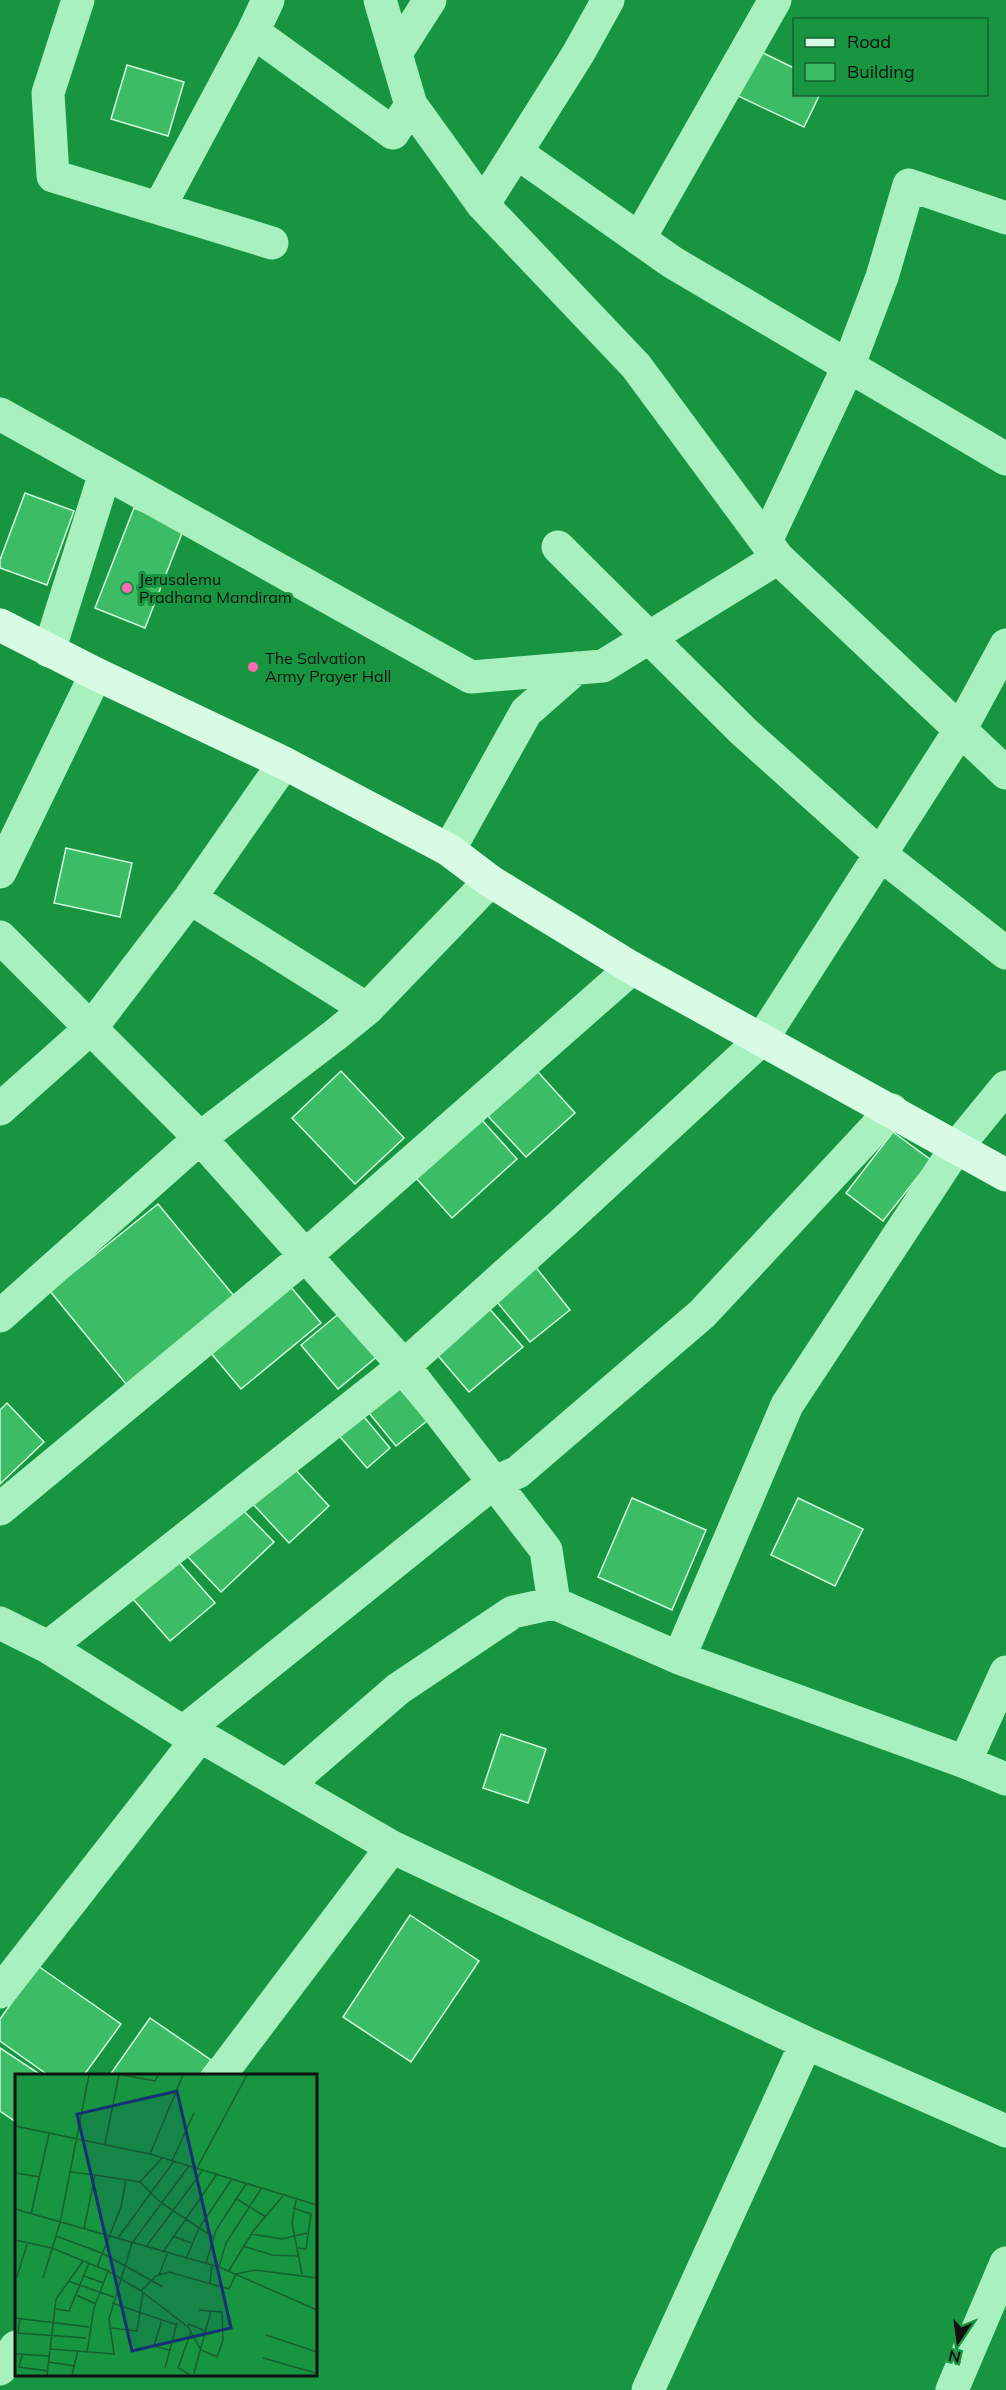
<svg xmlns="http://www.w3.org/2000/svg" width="1006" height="2390" font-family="Mulish,sans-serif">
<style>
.building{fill:#3cbc64;stroke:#d0fcdd;stroke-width:1.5}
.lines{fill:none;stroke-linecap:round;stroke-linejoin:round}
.street{stroke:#a8f1bf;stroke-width:33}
.secondary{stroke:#d7fce3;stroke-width:33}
.poi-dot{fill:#ff68b7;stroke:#179541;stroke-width:2}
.labels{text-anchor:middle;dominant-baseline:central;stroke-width:6;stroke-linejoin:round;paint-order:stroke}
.poi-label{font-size:16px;fill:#111;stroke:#179541;text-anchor:start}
.inset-road{fill:none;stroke:#15602e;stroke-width:1.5}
.view{fill:#173074;fill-opacity:0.15;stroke:#173074;stroke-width:3}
.inset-edge{fill:none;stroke:#111;stroke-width:3}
</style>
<rect width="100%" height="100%" fill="#179541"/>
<!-- building -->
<path class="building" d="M759,51l35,17v26h26l-16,33 -66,-31z
M127,65l57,17 -16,54 -57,-17z
M25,493l49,18 -27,74 -47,-17v-8z
M134,508l50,20 -39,100 -50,-20z
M66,848l66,15 -12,54 -66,-14z
M341,1071l63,67 -49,46 -63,-66z
M538,1072l37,41 -49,44 -38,-41z
M481,1119l36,40 -65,59 -36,-40z
M893,1132l38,28 -48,61 -37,-28z
M158,1204l76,92 -108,88 -76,-93z
M534,1265l36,45 -40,32 -37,-45z
M290,1286l31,37 -80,66 -31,-37z
M487,1306l36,41 -54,45 -35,-41z
M342,1311l37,44 -41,34 -37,-44z
M396,1384l31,37 -31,25 -31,-38z
M7,1403l37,39 -44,42v-74z
M359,1411l31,37 -23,20 -32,-37z
M292,1466l37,40 -40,37 -37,-40z
M632,1498l74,32 -34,80 -74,-33z
M798,1498l65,31 -28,57 -64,-31z
M240,1507l34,35 -53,50 -34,-36z
M177,1560l38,43 -45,38 -37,-42z
M501,1734l45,15 -18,54 -45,-15z
M410,1915l69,46 -68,101 -68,-45z
M38,1966l83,58 -37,51h-36l-48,-34v-22z
M150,2018l61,42 -11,15h-90z
M0,2048l41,27h-25v47l-16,-11z"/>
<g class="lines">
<!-- street -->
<path class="street" d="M78,0l-30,93 5,83 219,67
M380,0l31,105 72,100 153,161 142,192
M253,32l140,101 18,-28
M396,53l34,-53
M516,152l156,110 334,197
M483,205l95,-151 30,-54
M159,208l94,-176 15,-32
M639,239l136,-239
M0,414l471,263 132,-11 175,-108 228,215
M766,541l82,-174 34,-90 27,-92 97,33
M558,547l185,184 137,123 126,99
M49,651l56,-178
M449,850l77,-138 50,-44
M0,872l96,-198
M190,898l177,111
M0,937l200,201 204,228 142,184 8,53 125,55 286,104 41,-90
M0,1109l91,-81 99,-130 94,-135
M0,1316l200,-178 135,-103 32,-26 123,-128
M0,1509l304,-252 328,-289
M0,1623l48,24 135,85 17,4 192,111 414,196 200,88
M48,1647l356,-281 161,-145 197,-182 198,-309 46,-85
M679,1658l108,-253 169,-257 50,-61
M183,1732l310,-249 25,-11 184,-158 190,-204
M965,1762l41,17
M287,1785l111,-96 115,-77 41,-9
M0,1992l200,-256
M220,2075l172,-228
M0,2369l16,-22
M648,2390l158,-347
M952,2390l54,-127"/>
<!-- secondary -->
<path class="secondary" d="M0,625l96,49 188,89 165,87 41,31 142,87 374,207"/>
</g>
<!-- markers -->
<g class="poi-dot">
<circle cx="127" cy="588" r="6"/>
<circle cx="253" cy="667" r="6"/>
</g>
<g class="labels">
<!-- poi labels -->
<g class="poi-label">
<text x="139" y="579">Jerusalemu<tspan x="139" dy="18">Pradhana Mandiram</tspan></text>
<text x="265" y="658">The Salvation<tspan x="265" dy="18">Army Prayer Hall</tspan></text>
</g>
</g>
<!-- overview -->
<g transform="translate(15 2074)">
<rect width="302" height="302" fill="#179541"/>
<path class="inset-road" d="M108,1l32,6 3,-6M0,52l135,28 167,51M90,70l14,-69M135,80l33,-79M157,87l22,-48M182,94l50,-93M56,98l24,3M0,99l25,4M125,108l22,-24M222,125l29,18M281,126l-4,23 10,51M278,134l18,6 -5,35 -8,-1M0,135l204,58 98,43M16,140l18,-80M69,155l11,-54 45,7 20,20 53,35M236,160l31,5 25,-6M41,162l46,17 61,34M157,162l20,7M103,164l56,-77M0,166l37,8 56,23 33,20 15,-15 13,-4 60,17 7,-15 19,-4 62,8M228,172l29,9 27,1M131,173l57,-77M148,178l54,-78M171,185l13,-31 33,-49M191,189l10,-33 30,-46M82,193l24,-60 5,-28M204,193l7,-24 35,-54M213,198l26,-42 29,-34M144,201l8,-21M69,202l20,7M2,203l10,-33M28,204l17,-55 29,-148M53,207l46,16M195,210l2,-19M126,217l47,36 13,23 16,7 6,-17 -1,-28 -23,-2M61,221l20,9M97,229l65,22M40,235l14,2 20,-48M0,244l74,9M5,244l-2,15 68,5M147,245l-8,27 15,4M173,253l1,-3 16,7M96,254l26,3 6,-39M251,261l51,17M36,275l63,5 -5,-35 23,-76 57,-77M72,278l7,-44 14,-37M0,280l35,2M7,281l-3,12 29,4M248,284l53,15M34,288l25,4M150,294l12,-45M179,299l17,-62M174,300l-11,-6 13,-36M32,301l9,-76 27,-38M57,301l6,-25"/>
<path class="view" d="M162,17l54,237 -99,23 -55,-237z"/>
<rect width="302" height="302" class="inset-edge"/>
</g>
<!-- legend -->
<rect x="793" y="18" width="195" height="78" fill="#179541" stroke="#15602e" stroke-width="1.5"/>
<rect x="805" y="38" width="30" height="9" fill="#d7fce3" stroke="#15602e" stroke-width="1.5"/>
<text x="847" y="48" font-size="18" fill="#111111">Road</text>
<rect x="805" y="63" width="30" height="18" fill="#3cbc64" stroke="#15602e" stroke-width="1.5"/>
<text x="847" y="78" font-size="18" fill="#111111">Building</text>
<!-- north arrow -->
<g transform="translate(958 2342) rotate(193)" stroke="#179541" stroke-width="4.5" paint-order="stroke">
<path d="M0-4.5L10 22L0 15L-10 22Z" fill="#111111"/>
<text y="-9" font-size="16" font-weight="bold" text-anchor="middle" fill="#111111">N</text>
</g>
</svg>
